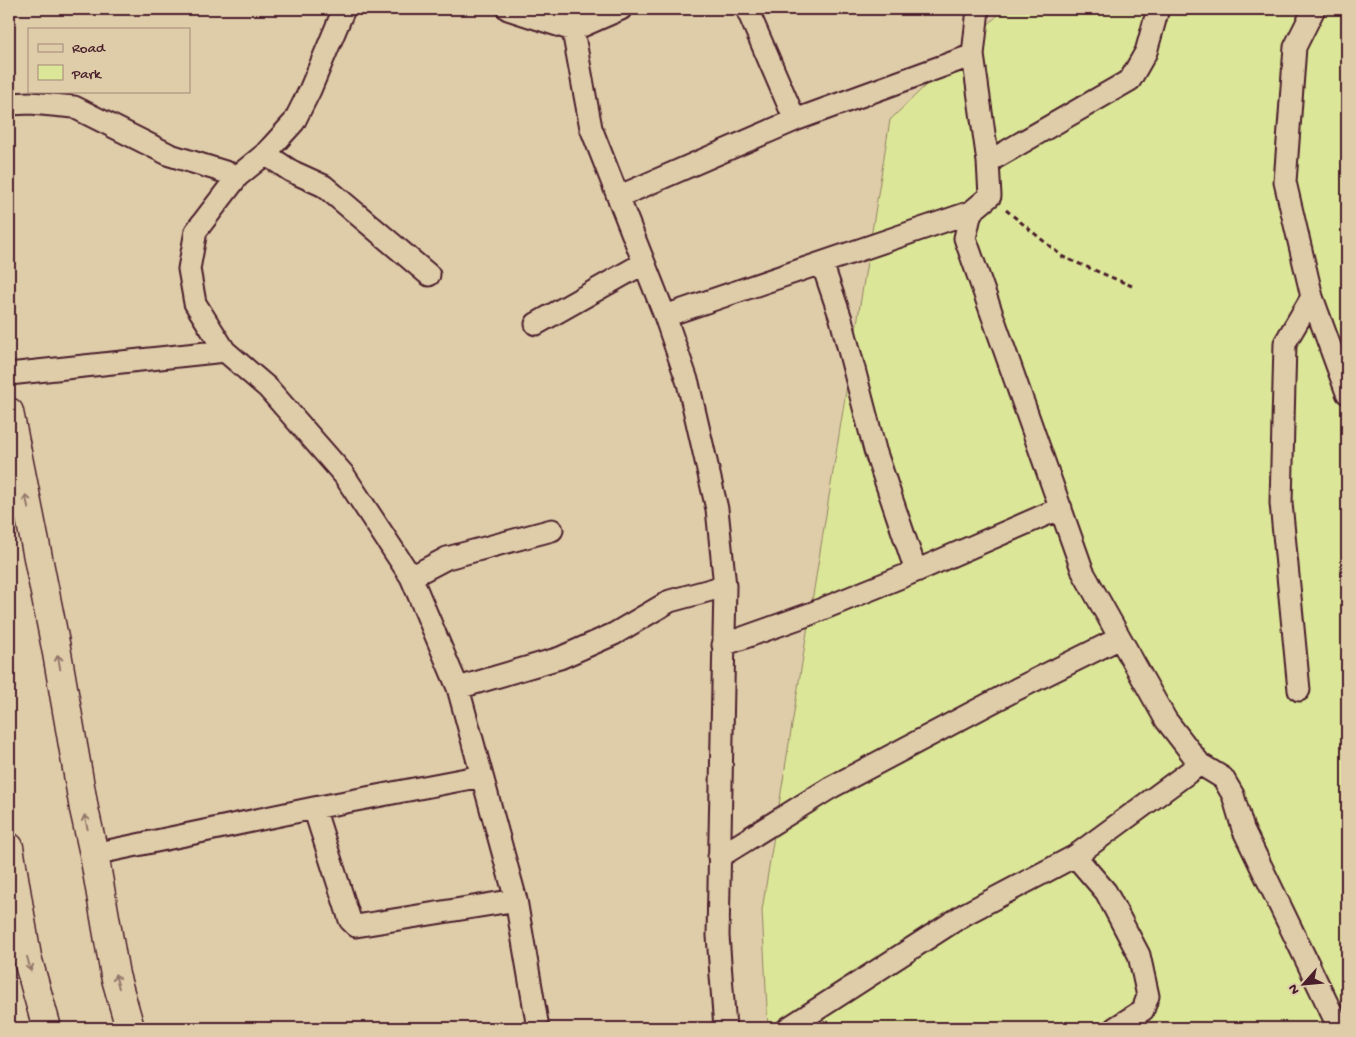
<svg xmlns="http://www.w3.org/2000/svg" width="1356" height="1037" font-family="'Gochi Hand',sans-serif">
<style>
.green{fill:#dbe698;stroke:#928262}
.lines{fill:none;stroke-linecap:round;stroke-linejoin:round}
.street-casing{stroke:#4a1f2b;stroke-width:25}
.primary-casing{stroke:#4a1f2b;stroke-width:31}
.path{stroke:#4a1f2b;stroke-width:3;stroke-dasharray:5 4;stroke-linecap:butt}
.street{stroke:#dfcdaa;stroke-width:21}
.primary{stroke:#dfcdaa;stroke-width:28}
.oneway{stroke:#94766a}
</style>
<rect width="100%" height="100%" fill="#dfcdaa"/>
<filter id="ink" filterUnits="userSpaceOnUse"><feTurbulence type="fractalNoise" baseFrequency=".02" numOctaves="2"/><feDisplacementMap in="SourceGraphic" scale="10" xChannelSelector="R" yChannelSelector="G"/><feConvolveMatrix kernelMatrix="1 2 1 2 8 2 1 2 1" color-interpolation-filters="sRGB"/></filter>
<g filter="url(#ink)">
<!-- green -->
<path class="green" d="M1004,9h343v1019h-579l-6,-118 128,-790z"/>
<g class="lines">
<defs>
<path id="street" d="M508,9l65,21 48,-21
M747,9l48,111
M978,9l-5,46 15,107 2,34 -19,16 -6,26 118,334 83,148 34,44 23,14 10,17 10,34 96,199
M1314,9l-19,38 -10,135 27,115 35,96
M9,104l22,-1 43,4 96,48 68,21
M265,154l26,17 33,15 105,89
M988,162l142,-82 16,-28 12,-43
M618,197l177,-77 178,-65
M822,263l19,56 34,131 41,121
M665,316l306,-104
M536,324l108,-61
M9,374l216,-23
M411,577l36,-19 105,-28
M723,645l87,-31 106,-43 145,-63
M458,688l102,-30 54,-24 56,-33 55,-15 -8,-77 -29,-126 -23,-67 -74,-188 -22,-119
M1299,690l-18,-187 4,-160 27,-46
M482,776l34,124 22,128
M314,808l36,112 6,6 160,-26
M94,854l220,-46 168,-32 -24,-88 -47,-111 -67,-102 -76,-87 -43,-37 -30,-48 -6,-34 7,-38 42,-55 27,-22 29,-32 16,-32 34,-81
M1075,856l31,36 33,63 9,41 -5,14 -28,18
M719,857l111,-69 187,-99 103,-51
M725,1028l-7,-92 7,-350
M788,1028l177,-114 110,-58 125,-92"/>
<path id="primary" d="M9,412l48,241 27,156 10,45 21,121 15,53
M9,847l18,110 20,71"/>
</defs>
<!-- street casing -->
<use href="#street" class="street-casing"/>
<!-- primary casing -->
<use href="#primary" class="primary-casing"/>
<!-- path -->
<path class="path" d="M1006,210l57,47 69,29"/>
<!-- street -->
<use href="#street" class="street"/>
<!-- primary -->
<use href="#primary" class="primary"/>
</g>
<!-- one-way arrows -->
<defs><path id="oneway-shaft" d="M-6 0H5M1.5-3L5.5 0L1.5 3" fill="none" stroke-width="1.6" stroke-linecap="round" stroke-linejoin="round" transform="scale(1.25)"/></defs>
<g class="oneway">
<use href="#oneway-shaft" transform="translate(27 502) rotate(-101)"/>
<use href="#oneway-shaft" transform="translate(59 662) rotate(-100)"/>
<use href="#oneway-shaft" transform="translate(86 822) rotate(-103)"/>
<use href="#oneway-shaft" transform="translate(29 964) rotate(75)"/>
<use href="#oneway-shaft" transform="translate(117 981) rotate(-105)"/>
</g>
</g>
<!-- margin -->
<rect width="1356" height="1037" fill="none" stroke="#dfcdaa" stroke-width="30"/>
<rect x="15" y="15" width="1326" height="1007" fill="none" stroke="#4a1f2b" stroke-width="2" filter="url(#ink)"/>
<!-- legend -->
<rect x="28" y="28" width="162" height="65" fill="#dfcdaa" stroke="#a38777"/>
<rect x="38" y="44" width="25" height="8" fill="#dfcdaa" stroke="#a38777"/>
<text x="72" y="52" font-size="15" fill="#4a1f2b">Road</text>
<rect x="38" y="65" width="25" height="15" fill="#dbe698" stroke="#a38777"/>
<text x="72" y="78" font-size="15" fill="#4a1f2b">Park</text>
<!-- north arrow -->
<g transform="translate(1304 984) rotate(243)" stroke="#dfcdaa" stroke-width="4" paint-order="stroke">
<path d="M0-4L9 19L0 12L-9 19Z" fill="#4a1f2b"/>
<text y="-8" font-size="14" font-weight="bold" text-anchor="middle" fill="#4a1f2b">N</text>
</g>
</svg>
